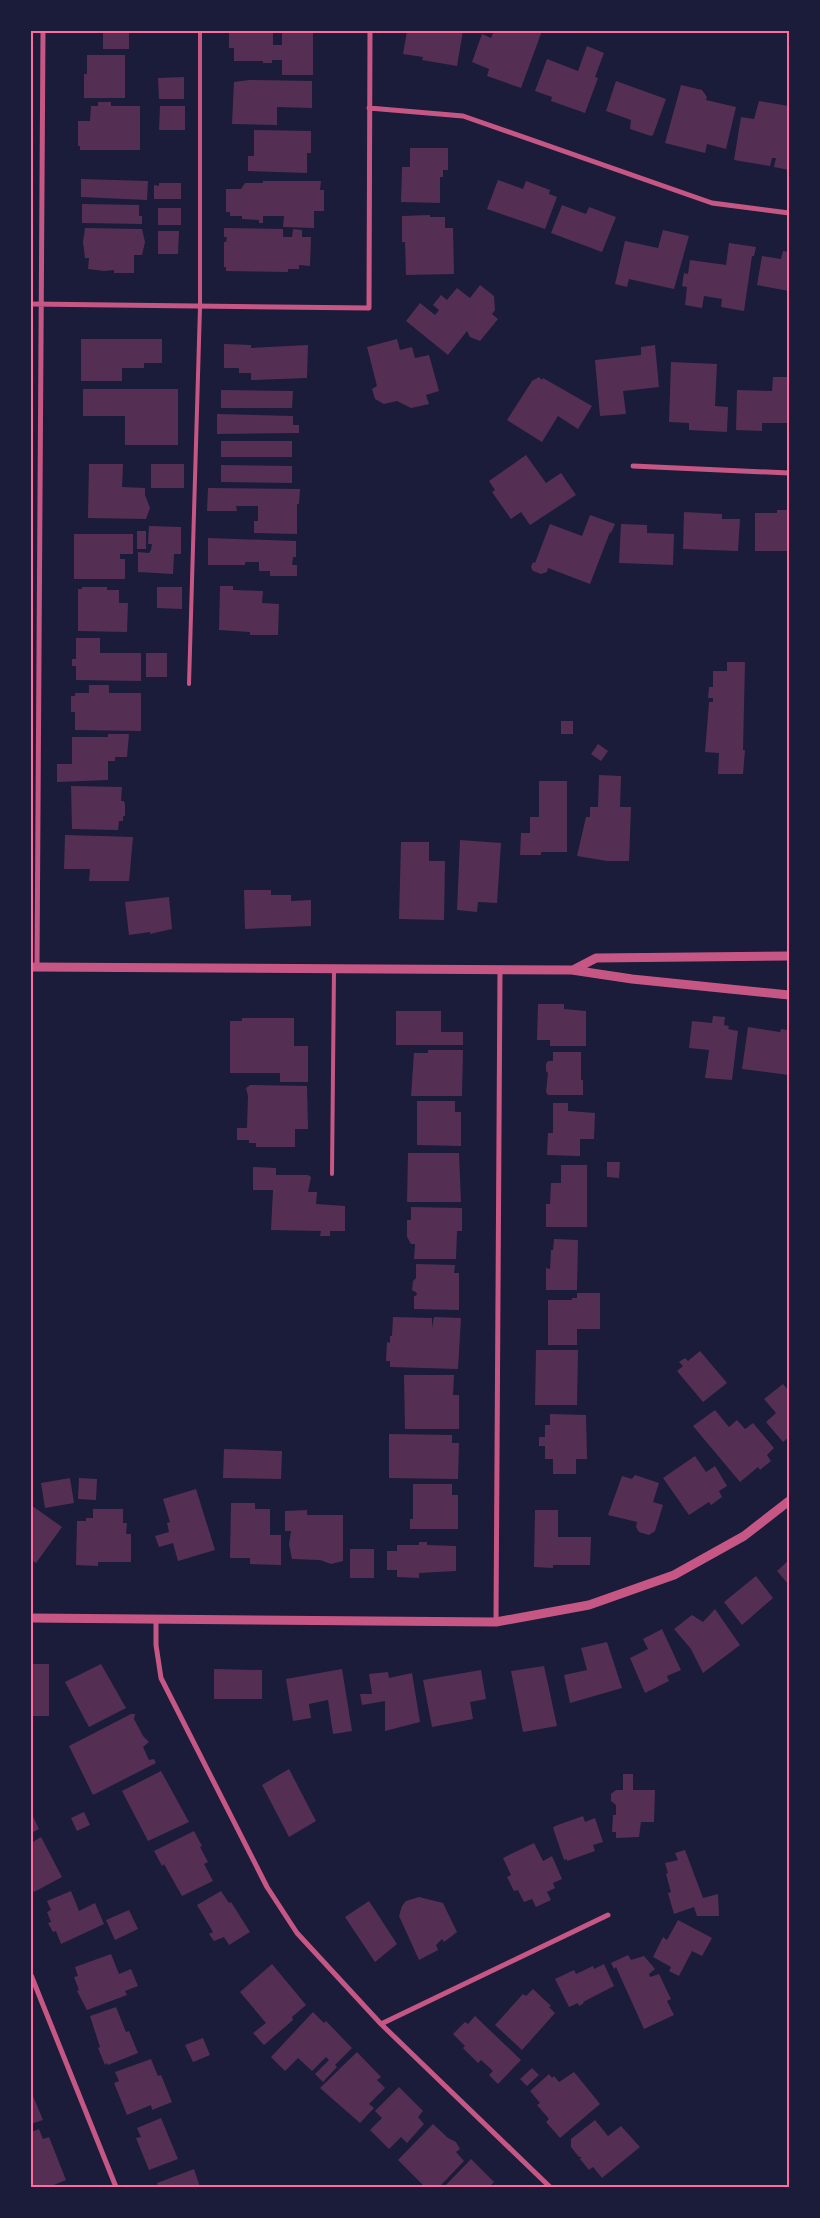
<svg xmlns="http://www.w3.org/2000/svg" width="820" height="2218" font-family="'Source Sans 3',sans-serif">
<style>
.building{fill:#542f53}
.lines{fill:none;stroke-linecap:round;stroke-linejoin:round}
.service{stroke:#c65784;stroke-width:4}
.minor{stroke:#c65784;stroke-width:5}
.tertiary{stroke:#c65784;stroke-width:9}
.neatline{fill:none;stroke:#ff6b9d;stroke-width:2}
</style>
<rect width="100%" height="100%" fill="#1b1b3a"/>
<!-- building -->
<path class="building" d="M103,31h26v18h-26z
M229,31l44,2v12h9v-14h31v44h-31v-15h-10v3h-9v-2h-29v-13h-5z
M407,31h56l-6,35 -35,-6 1,-3 -20,-3z
M494,31h48l-21,57 -34,-12 2,-7 -17,-7 10,-28 9,4z
M587,46l17,7 -9,24 3,1 -13,35 -34,-12 1,-4 -17,-6 12,-32 31,12z
M87,55h38v43h-41v-24h3z
M184,77v22h-25l-1,-21z
M249,80l63,1v27l-35,-1v18l-45,-1 2,-42z
M616,81l50,18 -13,36 -2,1 -21,-7 1,-9 -25,-9z
M681,85l21,5 5,7 -1,3 30,7 -10,42 -19,-5 -2,9 -40,-10z
M759,101l30,5v64l-15,-3 2,-9h-4l-2,8 -36,-6 7,-43 13,2z
M98,102h13v4h29v44h-60v-4h-2v-25h12l1,-15h7z
M160,106h25v24h-26z
M254,130l57,1v22h-4v20l-59,-2v-15h6z
M410,148h38v22h-5v7h-3v26l-39,-1 1,-35h8z
M81,179l67,2 -1,19 -66,-3z
M498,180l25,9 3,-8 24,9 -1,4 8,3 -12,32 -58,-20z
M263,181h58l-1,9h4v21h-10v17l-31,-1 1,-11h-21v7h-4v-3l-17,-1v-3h-12v-4h-4v-23h15l4,-6h18z
M159,183h22v16h-27v-14l5,1z
M82,204l57,1v11h3v8l-60,-1z
M562,205l24,9 3,-7 27,10 -14,35 -51,-19z
M158,208h23v17h-23z
M430,215v2h15v11h8l1,46 -48,1 -1,-33h-3v-26z
M85,228l57,1 3,13 -3,13h-8v18h-20v-3l-10,1 -16,-2 1,-11h-4l-2,-16z
M224,228l59,1v8h9l1,-8 9,1v7h9l-1,29 -11,-1v4h-11v3l-62,-1v-4h-2v-25h2l1,-5h-3z
M663,230l26,6 -15,53 -45,-10 -2,8 -12,-3 10,-43 33,7z
M158,231h21l-1,23h-20z
M729,243l27,4 -2,9h-2l-8,55 -23,-4 1,-8 -18,-3 -2,12 -17,-3 2,-18 -5,-1 2,-13 4,1 2,-14 36,5z
M783,251l6,1v39l-32,-6 5,-29 19,3z
M480,285l14,11 1,14 -3,4 6,5 -18,22 -10,-4 -3,-6 -19,24 -42,-34 14,-18 15,12 4,-5 -6,-5 8,-10 6,5 10,-12 13,10z
M81,339h81v24h-18v5h-22v13h-41z
M397,339l3,11 12,-3 3,11 14,-3 10,36 -13,4 3,9 -18,4 -14,-7 -13,3 -9,-5 -3,-10 5,-3 -10,-39z
M224,344l27,1v3l57,-3 -1,33 -56,2v-7h-12v-5h-15z
M655,345l4,42 -36,4 3,23 -26,2 -5,-56 46,-5v-8z
M671,362l46,2 -2,42 13,1 -1,25 -38,-2v-7l-20,-1z
M539,377l3,3 1,-2 49,28 -14,23 -20,-13 -16,26 -35,-22 25,-39z
M773,377h16v46h-27v8l-26,-1 1,-40 35,1z
M83,389h95v56h-53v-29h-42z
M221,390l72,1 -1,17h-71z
M217,414l76,2v9h6v8l-82,1z
M221,441h71v16h-71z
M526,455l20,28 15,-10 15,22 -46,30 -9,-13 -10,7 -19,-27 3,-2 -6,-9z
M89,464h34l-1,23 23,1v7l5,13 -4,11 -58,-1z
M151,464h33v24h-33z
M221,465l71,1v17l-71,-1z
M208,488l92,1 -1,15h-2v30l-43,-1v-12h4v-15h-22l1,5h-30z
M777,510h10l2,41h-34v-38h22z
M684,512l38,2v5h18l-2,32 -55,-2z
M590,515l25,9 -4,9 -1,-1 -20,52 -42,-16 -1,4 -6,2 -8,-3 -2,-4 2,-5 2,1 15,-39 32,12z
M621,524l26,1v8l27,1 -1,31 -54,-2z
M149,526l32,1v27h-7l-1,20 -35,-2v-20l11,1 2,-3 1,-6h-4z
M137,531h9v18h-9z
M74,534h59v20h-13v5h5v20h-51z
M208,538l88,3v16h-3l-1,8h5v11h-27v-5h-11v-9h-14v3h-37z
M220,586h13v4l30,1 -1,12 17,1 -1,31h-28v-3l-31,-2z
M82,587h25v3h12v13h9l-1,29 -49,-1v-42h4z
M157,587h25v22l-25,-1z
M76,638h24v15h41v28l-65,-1v-14h-4v-7h4z
M146,653h21v24h-21z
M727,662h18l-2,88h2l-2,24h-25l1,-21 -14,-1 4,-50h4v-4h-5l1,-11h4v-16h14z
M89,685h20v8h32v38l-66,-1v-18h-4v-16h4v-3h14z
M561,721h12v13h-12z
M108,734h21l-2,23h-12v4h-7v19l-51,2v-18h15v-27h36z
M598,744l10,7 -7,10 -10,-7z
M599,775l22,1 -1,31h11l-2,54h-22l-30,-5 9,-39h4v-10h8z
M539,781h28v71h-26v3h-21l1,-22h9v-16h9z
M71,786l51,1 -1,14h3l1,4v11h-2v5h-4l-1,9 -46,-1z
M65,835l68,2 -4,44h-40l1,-12h-26z
M460,840l41,3 -4,60 -19,-1 -1,10 -20,-2z
M401,842h28v19h16l-1,59 -45,-1z
M244,890h27v5h20v6l20,-1v26l-66,3z
M169,897l3,32 -22,5v-2l-21,3 -4,-33z
M538,1004h26v5l22,2v35h-36v-6h-13z
M396,1011h45v21h22v13h-67z
M713,1016l12,1 -1,8 5,1 -1,3 10,2 -6,49 -27,-2 4,-28 -20,-2 3,-27 20,2z
M242,1018h52v28h14v36h-28v-9h-50v-52h12z
M748,1027l32,5 1,-3 6,1 2,45 -47,-6z
M428,1050h35l-1,46h-51l3,-43h14z
M553,1052h28v28h2v15h-35l-2,-3 2,-19 -2,-2v-7l2,-3h5z
M250,1085l57,1 1,43h-13v18h-39v-4h-7v-3h-12v-12h10l1,-32 -2,-8z
M417,1101h38v11h6v34l-44,-1z
M553,1103h15v8l27,2 -1,26h-14v17l-33,-1 1,-22h5z
M408,1153h51l2,49h-54z
M607,1162h13l-1,16 -12,-1z
M561,1165h26v62h-41v-23h4l1,-21h10z
M253,1167l23,1v7h32l3,2 -3,15h9l-1,12 29,2v25h-15v5h-10l1,-5 -50,-1 2,-40h-20z
M411,1207l51,1v23h-5l-1,28h-42l1,-15h-4l-4,-7v-17h4z
M554,1239l24,1 -1,50h-31v-22l4,1 1,-19h2z
M416,1264l39,1 -1,8h5v37l-45,-1v-13h2l1,-3 -5,-3 1,-9 3,-3z
M577,1293h23v36h-23v16h-29v-45h24v-2h5z
M393,1317l39,1v10l2,-11 27,1 -3,51 -68,-2v-6h-4l1,-19 3,1v-7h2z
M536,1350h42l-1,55h-42z
M700,1351l27,32 -24,19 -26,-31 6,-5 -4,-4 6,-4 3,3z
M404,1375h50l-1,20h6v34h-54z
M783,1384l6,7v46l-6,5 -17,-20 10,-9 -12,-14z
M715,1410l14,17 8,-7 8,9 8,-6 21,25 -7,7 4,6 -11,9 -2,-3 -18,15 -47,-56z
M550,1414l36,1 1,44h-11v15h-23v-15h-8v-13h-6v-9h6v-12h5z
M389,1434l63,1v8h7l-1,36 -69,-1z
M224,1449l58,2 -1,28 -58,-1z
M695,1456l11,16 9,-6 12,20 -8,5 3,6 -11,8 -2,-3 -20,13 -26,-37z
M635,1475l24,8 -6,19 10,3 -8,26 -6,4 -10,-3 -3,-5 1,-5 -29,-7 14,-39 10,3z
M70,1478l4,25 -29,5 -4,-25z
M79,1478l18,1 -1,21 -18,-1z
M413,1484h39v11h6v34h-48v-10h3z
M196,1489l19,61 -37,11 -5,-18 -14,4 -4,-11 14,-4 -2,-9 3,-1 -7,-23z
M231,1503h24v6h15v26h11v30l-31,-1v-6h-20z
M31,1505l31,22 -26,36 -5,-3z
M93,1509h30v14h4l-1,11h5v28h-33v4l-22,-1 1,-44h9v-3h7z
M307,1510v5h36v46l-12,3 -11,-4 -28,-1 -3,-15 2,-13h-6v-20z
M535,1510h23v27h33l-1,28h-37v3l-19,-1z
M419,1542h8v3l29,1v25l-37,2v5l-22,-1v-7h-10v-19h10v-6h22z
M350,1549h24v29h-24z
M789,1560v25l-12,-14z
M756,1576l17,22 -31,27 -18,-23z
M715,1609l25,36 -37,28 -12,-24 -17,-20 18,-14 11,7z
M662,1629l19,41 -14,6 2,5 -24,12 -15,-35 18,-9 -5,-10z
M607,1642l15,46 -52,15 -6,-28 23,-5 -6,-22z
M31,1664h18v52h-18z
M101,1664l25,44 -37,19 -24,-45z
M544,1666l13,60 -34,6 -12,-61z
M214,1669l48,1v29h-48z
M342,1669l10,62 -19,3 -5,-34 -19,4 2,14 -18,3 -7,-42z
M481,1670l5,29 -16,3 3,17 -41,8 -9,-47z
M388,1672l1,6 23,-5 8,49 -35,9v-30l-23,4 -2,-11h12l-3,-20z
M131,1714h4l-1,5 9,17 6,6 -6,5 6,13 5,-1 2,4 -63,32 -24,-49z
M289,1769l27,52 -27,16 -27,-52z
M161,1771l28,51 -41,19 -26,-50z
M623,1774h10v16h22l-1,32h-13l-2,15 -23,1v-6h-4l1,-17h3v-10l-5,-4v-7l5,-4h7z
M31,1812l8,17 -8,4z
M84,1812l6,13 -13,6 -6,-13z
M583,1816l2,6 10,-4 8,24 -10,3 2,6 -28,10v-2l-3,1 -11,-32 2,-2z
M194,1831l8,15 -2,1 8,15 -4,2 9,17 -31,15 -18,-32 -2,2 -8,-15z
M41,1837l21,40 -28,15 -3,-5v-44z
M534,1843l9,18 9,-5 10,23 -9,4 2,5 -8,4 4,8 -15,7 -4,-8 -8,3 -6,-12 -4,1 -7,-14 4,-2 -8,-17z
M685,1850l18,48 15,-4 1,22h-22l-3,-9 -20,7 -6,-21 3,-1 -5,-18 2,-1 -3,-10 13,-3 -3,-7z
M71,1891l8,20 16,-8 9,21 -43,20 -5,-13 -3,1 -5,-9 3,-1 -4,-10 4,-2 -4,-9z
M221,1891l8,12 2,-1 19,30 -21,13 -5,-8 -10,4 -5,-7 4,-2 -16,-27z
M419,1897l24,6 14,29 -13,10 -2,-3 -6,6 2,5 -19,10 -20,-44 3,-10 4,-5z
M369,1901l28,43 -22,18 -30,-45z
M129,1910l9,19 -23,11 -9,-20z
M678,1920l34,18 -10,18 -10,-5 -13,25 -10,-5 2,-4 -18,-10 10,-20 4,3z
M111,1954l8,20 12,-5 7,17 -13,5 2,4 -40,15 -10,-19 2,-1 -5,-13 4,-1 -3,-9z
M628,1955l3,5 13,-4 11,13 -6,5 1,3 9,-3 12,25 -4,2 7,14 -30,14 -28,-62 -2,2 -3,-6z
M272,1964l34,41 -14,12 1,3 -29,25 -11,-12 13,-10 -26,-31z
M604,1964l10,22 -31,16 1,1 -5,3 -1,-3 -9,4 -14,-28 19,-9 2,4 17,-8 1,3z
M533,1989l18,17 -2,1 6,6 -33,37 -27,-25 28,-31 3,2z
M116,2007l10,25 3,-1 9,22 -30,12 -1,-2 -2,2 -7,-17 2,-1 -10,-31z
M313,2012l11,11 2,-2 26,27 -17,17 2,2 -14,15 -8,-8 14,-14 -3,-3 -14,14 -14,-13 -13,13 -14,-14z
M475,2016l46,44 -23,24 -9,-9 4,-4 -12,-11 -3,3 -15,-15 2,-2 -12,-12 12,-12 3,2z
M203,2038l7,17 -17,7 -8,-17z
M357,2052l24,25 -4,3 8,8 -16,16 5,4 -14,15 -40,-35z
M151,2059l7,17 3,-1 11,27 -20,8 -1,-5 -24,10 -13,-32 5,-2 -4,-9z
M532,2068l7,7 -12,11 -7,-7z
M574,2072l26,32 -40,34 -14,-16 3,-3 -12,-14 3,-2 -10,-12 19,-17 3,4 2,-2 5,6z
M399,2087l24,24 -5,6 6,7 -17,19 -6,-6 -12,12 -19,-19 12,-12 -7,-7z
M31,2091l12,29 -12,4z
M161,2118l17,41 -29,11 -13,-32 5,-1 -4,-9z
M595,2120l13,16 13,-10 19,21 -38,31 -9,-11 -4,3 -9,-11 2,-2h-3l-8,-10v-8z
M433,2124l15,14 8,4 4,7 -4,3 8,9 -25,26h-14l-27,-27z
M39,2129l4,10 6,-2 17,43 -17,7h-18v-55z
M471,2159l23,23 -5,5h-45z
M194,2169l6,18h-42l-1,-4z"/>
<g class="lines">
<!-- service -->
<path class="service" d="M189,684l11,-377v-276
M332,1174l2,-204"/>
<!-- minor -->
<path class="minor" d="M369,108l94,8 249,87 77,10
M31,304l338,4 1,-277
M633,466l156,7
M37,967l6,-936
M156,1619v26l5,33 106,209 30,46 84,91 169,163
M496,1622l4,-653
M31,1975l85,212
M381,2024l227,-109"/>
<!-- tertiary -->
<path class="tertiary" d="M31,967l541,3 60,9 157,16
M573,970l23,-12 193,-2
M31,1618l465,4 93,-17 85,-30 70,-39 45,-35"/>
</g>
<!-- border -->
<rect width="820" height="2218" fill="none" stroke="#1b1b3a" stroke-width="65"/>
<rect x="32" y="32" width="756" height="2154" class="neatline"/>
</svg>
